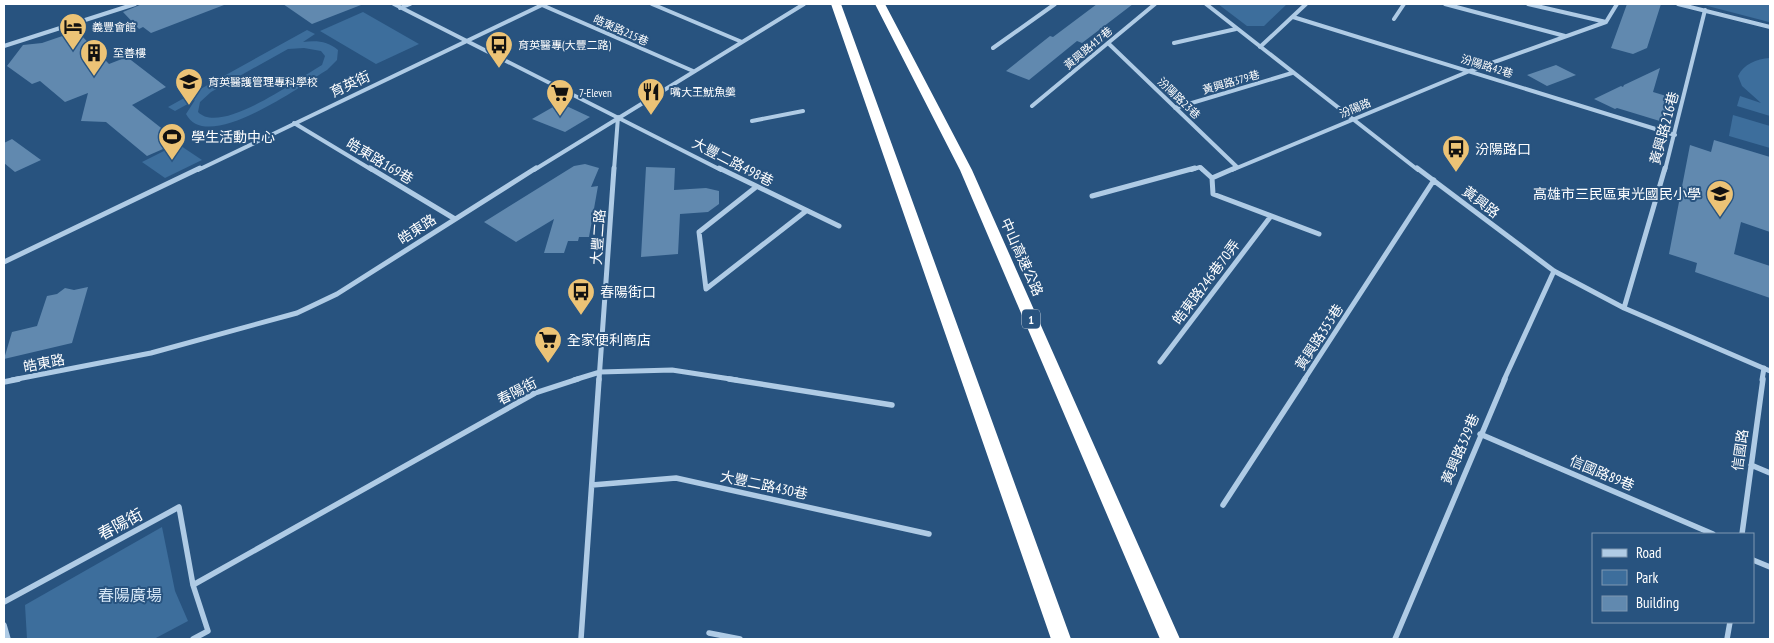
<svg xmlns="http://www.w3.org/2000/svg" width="1774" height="643" font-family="'PT Sans Narrow','Noto Sans TC',sans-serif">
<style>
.green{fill:#3d6e9c;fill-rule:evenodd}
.building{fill:#6189af}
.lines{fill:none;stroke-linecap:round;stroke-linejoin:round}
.street-far2{stroke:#afcbe5;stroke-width:4}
.street-far1{stroke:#afcbe5;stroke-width:5}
.street{stroke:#afcbe5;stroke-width:5.5}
.highway{fill:#fff;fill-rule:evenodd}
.labels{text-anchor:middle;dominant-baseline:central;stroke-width:4;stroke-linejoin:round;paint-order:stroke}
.far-poi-label{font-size:11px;fill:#fff;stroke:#28537f;text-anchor:start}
.far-street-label{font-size:11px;fill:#fff;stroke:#28537f}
.shield{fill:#28537f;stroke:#becbd9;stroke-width:1}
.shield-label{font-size:12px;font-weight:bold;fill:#fff}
.street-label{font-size:14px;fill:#fff;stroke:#28537f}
.poi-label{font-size:14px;fill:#fff;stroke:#28537f;text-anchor:start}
.near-street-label{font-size:16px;fill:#fff;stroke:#28537f}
.near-park-label{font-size:16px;fill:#d2e4f4;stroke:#28537f}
</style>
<rect width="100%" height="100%" fill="#28537f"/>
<!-- green -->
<path class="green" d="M1218,4h69l-23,22h-17z
M1700,4h70v19l-1,-1z
M363,12l56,32 -43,20 -56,-33z
M307,30l8,4 -12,8c13,-2 25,-1 35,8l-1,10 -10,10c-24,14 -120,85 -141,44l9,-14 -20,11 -7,-4zM304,48l17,3 4,5 -3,9c-23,13 -101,71 -124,47l2,-10 11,-10 77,-43z
M1770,58v58l-33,-10 3,-10 21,7 -19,-17 -4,-10c6,-12 18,-17 32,-18z
M1733,115l37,11v22l-41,-12z
M178,144l24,16 -37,18 -23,-16z
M162,527l13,64 13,30 -34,18h-127l-2,-34z"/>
<!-- building -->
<path class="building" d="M142,4h82v1l-73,28 -8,-6 -4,2 -16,-17z
M283,4h78v1l-49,19z
M1097,4h36l-51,39 -5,-2 -48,39 -23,-9 44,-35 3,1z
M1627,4h34l-14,44 -14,6 -22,-6z
M77,31l32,33 18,-7 39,30 -34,18 47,37 -32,14 -41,-34 -25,-1 7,-28 -23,9 -25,-21 -8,3 -25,-18 16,-21 19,-2z
M1556,65l20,10 -29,11 -20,-11z
M1660,68l-7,24 20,6 -10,24 -46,-14 -2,1 -21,-10 27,-13 2,1 1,-2z
M560,103l30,14 -25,15 -33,-13z
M12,139l29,21 -26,12 -11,-9v-20z
M1714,140l56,17v75l-29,-10 -7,32 36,12v32l-75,-26 2,-9 -28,-9 21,-109 21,7z
M585,164l14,4 -8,19 7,-1 -9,51h-10l-1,4h-10l-4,12h-20l10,-34 -38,23 -32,-20 90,-56z
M646,167l29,1 -1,22 32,-2 13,3v13l-11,8 -28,2 -2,40 -37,3z
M88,287l-16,56 -68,16 8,-27 25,-6 10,-30 10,-2 8,-6 9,2z"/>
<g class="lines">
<!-- street-far2 -->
<path class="street-far2" d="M394,4l327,166
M652,4l90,38
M1206,4l212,166
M1445,4l120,32
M1528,4l78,18
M1678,4l92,23
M542,5l151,66
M400,8l10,-4
M1293,17l382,118
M1394,19l10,-15
M1108,43l129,124
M1174,43l62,-14
M4,46l131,-42
M1260,47l46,-43
M993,48l62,-44
M1032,106l123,-102
M1175,108l117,-35
M752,121l51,-10
M294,123l78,47
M198,170l346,-166
M534,170l270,-166
M614,170l4,-53
M1191,170l9,-3 3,3
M1232,170l240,-100 134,-48 11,-18
M1665,170l40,-160"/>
<!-- street-far1 -->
<path class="street-far1" d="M370,168l85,51
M719,168l120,58
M1201,168l11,10
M1417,168l137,103 70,37 146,63
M1212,178l23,-10
M1212,178l1,16 106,40
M756,187l-57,45 7,57 100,-78
M1092,196l103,-28
M4,262l196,-94
M1624,308l41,-140
M1160,362l111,-146
M12,380l139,-27 146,-40 40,-19 199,-126
M574,380l26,-8 72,-2 65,10
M599,380l15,-212
M1304,380l130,-200
M1504,380l50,-109
M1762,380l2,-12"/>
<!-- street -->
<path class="street" d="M729,379l163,26
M4,382l15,-3
M1480,434l233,100
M1751,465l19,8
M592,485l84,-7 253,56
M1223,505l82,-126
M1742,534l21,-155
M1753,560l17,7
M193,585l342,-192 43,-14
M4,602l175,-95 14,78 15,46 -15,8
M4,625l4,14
M709,633l31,6
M581,639l18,-260
M1395,639l110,-260
M1727,639l3,-17"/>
<!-- highway -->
<path class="highway" d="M831,4h10l230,635h-20z
M875,4h10l87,166 208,469h-20l-200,-469z"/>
</g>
<!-- icons -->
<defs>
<symbol id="hotel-pin" viewBox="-11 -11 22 30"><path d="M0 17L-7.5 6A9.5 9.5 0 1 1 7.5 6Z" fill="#ecc376" stroke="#28537f"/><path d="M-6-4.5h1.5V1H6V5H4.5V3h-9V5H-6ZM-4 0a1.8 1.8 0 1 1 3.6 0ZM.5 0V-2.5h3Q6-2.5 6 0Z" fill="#111"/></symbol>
<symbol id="bus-pin" viewBox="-11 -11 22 30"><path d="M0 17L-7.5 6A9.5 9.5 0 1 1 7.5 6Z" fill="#ecc376" stroke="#28537f"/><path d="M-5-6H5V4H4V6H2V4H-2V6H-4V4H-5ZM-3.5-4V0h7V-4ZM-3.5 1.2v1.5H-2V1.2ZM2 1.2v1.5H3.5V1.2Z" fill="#111"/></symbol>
<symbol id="building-pin" viewBox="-11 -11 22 30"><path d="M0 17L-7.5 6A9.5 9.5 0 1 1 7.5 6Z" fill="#ecc376" stroke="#28537f"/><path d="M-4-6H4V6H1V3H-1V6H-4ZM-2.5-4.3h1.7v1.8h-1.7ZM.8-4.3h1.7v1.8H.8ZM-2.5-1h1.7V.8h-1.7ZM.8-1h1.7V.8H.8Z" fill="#111"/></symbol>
<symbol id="school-pin" viewBox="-11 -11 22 30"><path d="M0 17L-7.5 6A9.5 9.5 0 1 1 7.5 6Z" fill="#ecc376" stroke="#28537f"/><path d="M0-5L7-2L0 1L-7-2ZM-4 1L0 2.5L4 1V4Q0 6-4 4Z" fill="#111"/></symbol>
<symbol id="restaurant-pin" viewBox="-11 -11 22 30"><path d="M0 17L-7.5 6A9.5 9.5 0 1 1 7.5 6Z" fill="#ecc376" stroke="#28537f"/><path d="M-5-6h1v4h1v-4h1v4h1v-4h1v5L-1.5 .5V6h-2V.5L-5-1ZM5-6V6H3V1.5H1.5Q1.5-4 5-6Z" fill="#111"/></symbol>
<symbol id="supermarket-pin" viewBox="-11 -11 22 30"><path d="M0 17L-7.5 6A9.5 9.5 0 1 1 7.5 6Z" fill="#ecc376" stroke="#28537f"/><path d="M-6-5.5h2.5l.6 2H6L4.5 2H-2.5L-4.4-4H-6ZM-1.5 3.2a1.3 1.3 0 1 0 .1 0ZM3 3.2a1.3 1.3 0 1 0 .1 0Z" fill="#111"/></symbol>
<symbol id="stadium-pin" viewBox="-11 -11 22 30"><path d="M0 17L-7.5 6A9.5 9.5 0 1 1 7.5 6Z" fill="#ecc376" stroke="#28537f"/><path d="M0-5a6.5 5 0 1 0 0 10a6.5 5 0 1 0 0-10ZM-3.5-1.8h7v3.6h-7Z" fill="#111"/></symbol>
</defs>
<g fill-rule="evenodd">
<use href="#hotel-pin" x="57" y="11" width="32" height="43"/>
<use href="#bus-pin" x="483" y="29" width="32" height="43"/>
<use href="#building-pin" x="78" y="37" width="32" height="43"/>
<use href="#school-pin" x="173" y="66" width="32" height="43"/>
<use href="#restaurant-pin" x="635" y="76" width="32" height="43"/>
<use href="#supermarket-pin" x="544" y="77" width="32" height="43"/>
<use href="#stadium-pin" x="156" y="121" width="32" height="43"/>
<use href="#bus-pin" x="1440" y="133" width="32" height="43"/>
<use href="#school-pin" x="1704" y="178" width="32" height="43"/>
<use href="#bus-pin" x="565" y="276" width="32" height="43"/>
<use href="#supermarket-pin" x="532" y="324" width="32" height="43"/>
</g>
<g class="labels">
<!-- far-poi labels -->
<g class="far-poi-label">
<text x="92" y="27">義豐會館</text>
<text x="518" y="45">育英醫專(大豐二路)</text>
<text x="113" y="53">至善樓</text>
<text x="208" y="82">育英醫護管理專科學校</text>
<text x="670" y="92">嘴大王魷魚羹</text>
<text x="579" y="93">7-Eleven</text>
</g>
<!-- far-street labels -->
<g class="far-street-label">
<text transform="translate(621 30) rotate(24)">皓東路215巷</text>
<text transform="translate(1088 48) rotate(-40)">黃興路417巷</text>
<text transform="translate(1487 66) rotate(17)">汾陽路42巷</text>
<text transform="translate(1231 82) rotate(-16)">黃興路379巷</text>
<text transform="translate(1179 98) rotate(44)">汾陽路23巷</text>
<text transform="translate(1355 108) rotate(-22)">汾陽路</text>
</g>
<!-- shield labels -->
<rect class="shield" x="1022" y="309.5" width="18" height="19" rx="4"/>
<g class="shield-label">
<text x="1031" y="319">1</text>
</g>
<!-- street labels -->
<g class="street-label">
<text transform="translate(350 84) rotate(-25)">育英街</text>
<text transform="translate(1664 128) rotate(-75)">黃興路216巷</text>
<text transform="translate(380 161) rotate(31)">皓東路169巷</text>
<text transform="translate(733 162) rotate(27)">大豐二路498巷</text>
<text transform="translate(1481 202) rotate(37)">黃興路</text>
<text transform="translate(417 229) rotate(-33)">皓東路</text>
<text transform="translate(598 237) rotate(-86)">大豐二路</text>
<text transform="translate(1022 257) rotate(66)">中山高速公路</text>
<text transform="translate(1206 282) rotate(-53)">皓東路246巷70弄</text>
<text transform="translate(1319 337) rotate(-57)">黃興路353巷</text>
<text transform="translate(44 363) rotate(-11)">皓東路</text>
<text transform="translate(517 391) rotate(-27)">春陽街</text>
<text transform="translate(1460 449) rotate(-67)">黃興路329巷</text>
<text transform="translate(1740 450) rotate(-82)">信國路</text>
<text transform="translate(1602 473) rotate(23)">信國路89巷</text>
<text transform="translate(764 485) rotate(12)">大豐二路430巷</text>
</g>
<!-- poi labels -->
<g class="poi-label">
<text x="191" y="137">學生活動中心</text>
<text x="1475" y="149">汾陽路口</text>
<text x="1701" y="194" text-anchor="end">高雄市三民區東光國民小學</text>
<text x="600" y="292">春陽街口</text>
<text x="567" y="340">全家便利商店</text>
</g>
<!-- near-street labels -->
<g class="near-street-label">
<text transform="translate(120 524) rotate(-28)">春陽街</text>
</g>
<!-- near-park labels -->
<g class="near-park-label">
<text x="130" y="595">春陽廣場</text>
</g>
</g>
<!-- border -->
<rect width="1774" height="643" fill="none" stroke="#ffffff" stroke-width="10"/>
<!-- legend -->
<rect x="1592" y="533" width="162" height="90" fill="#28537f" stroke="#7e98b2"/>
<rect x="1602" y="549" width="25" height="8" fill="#afcbe5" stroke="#7e98b2"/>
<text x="1636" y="558" font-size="15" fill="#ffffff">Road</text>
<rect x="1602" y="570" width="25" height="15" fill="#3d6e9c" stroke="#7e98b2"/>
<text x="1636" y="583" font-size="15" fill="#ffffff">Park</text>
<rect x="1602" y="596" width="25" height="15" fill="#6189af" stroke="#7e98b2"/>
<text x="1636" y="608" font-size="15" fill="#ffffff">Building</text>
</svg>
